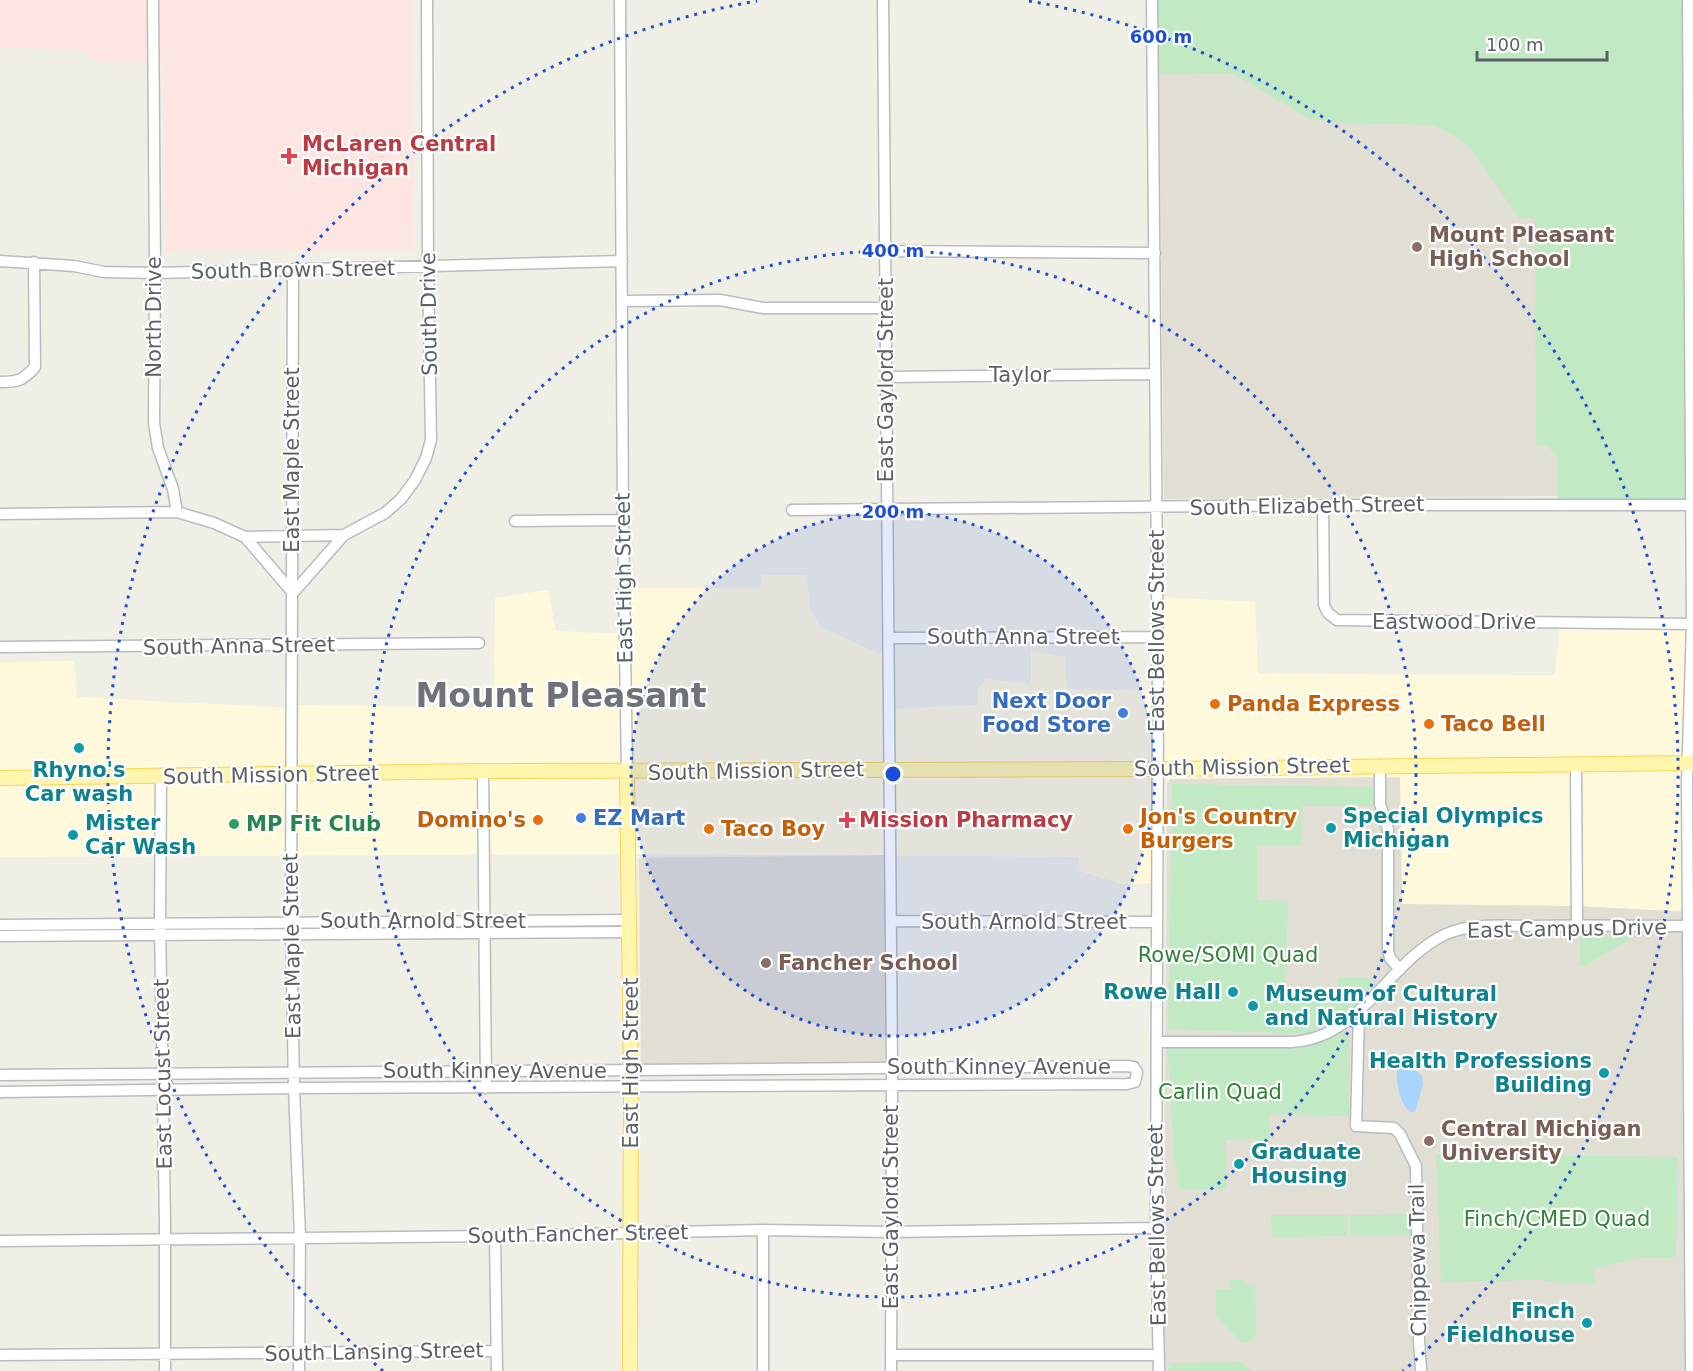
<svg xmlns="http://www.w3.org/2000/svg" width="1693" height="1371" font-family="'DejaVu Sans',sans-serif">
<style>
.commercial{fill:#fff9dc}
.education{fill:#e1ded4}
.medical{fill:#fde6e2}
.green{fill:#c1e9c3}
.water{fill:#a7d5ff}
.lines{fill:none;stroke-linecap:round;stroke-linejoin:round}
.minor-casing{stroke:#b8bbc0;stroke-width:13}
.major-casing{stroke:#f9d356;stroke-width:16}
.minor{stroke:#fff;stroke-width:10}
.major{stroke:#fff5ac;stroke-width:14}
.ring{fill:none;stroke:#1d4ed8;stroke-width:3;stroke-dasharray:3 6}
.health-dot{fill:#e0444e;stroke:#fff;stroke-width:2}
.education-dot{fill:#8d6e63;stroke:#fff;stroke-width:2}
.food-dot{fill:#e8710a;stroke:#fff;stroke-width:2}
.shop-dot{fill:#3f7fe0;stroke:#fff;stroke-width:2}
.culture-dot{fill:#0f9aa8;stroke:#fff;stroke-width:2}
.leisure-dot{fill:#2e9e5b;stroke:#fff;stroke-width:2}
.labels{text-anchor:middle;dominant-baseline:central;stroke-width:4.5;stroke-linejoin:round;paint-order:stroke}
.health-label{font-size:21px;font-weight:bold;fill:#be3a42;stroke:#fff;text-anchor:start}
.education-label{font-size:21px;font-weight:bold;fill:#785e54;stroke:#fff;text-anchor:start}
.street-label{font-size:21px;fill:#5d6167;stroke:#fff}
.shop-label{font-size:21px;font-weight:bold;fill:#366cbe;stroke:#fff;text-anchor:end}
.food-label{font-size:21px;font-weight:bold;fill:#c56008;stroke:#fff;text-anchor:start}
.culture-label{font-size:21px;font-weight:bold;fill:#0d838f;stroke:#fff;text-anchor:start}
.leisure-label{font-size:21px;font-weight:bold;fill:#27864d;stroke:#fff;text-anchor:start}
.park-label{font-size:21px;fill:#308338;stroke:#fff}
.town-label{font-size:33px;font-weight:bold;fill:#6e7379;stroke:#fff}
.centre{fill:#1d4ed8;stroke:#fff;stroke-width:3}
.ring-label{font-size:18px;text-anchor:middle;font-weight:bold;fill:#1d4ed8;stroke:#fff;stroke-width:4.5;stroke-linejoin:round;paint-order:stroke}
</style>
<rect width="100%" height="100%" fill="#f0efe6"/>
<!-- commercial -->
<path class="commercial" d="M1693,544v368l-121,-6 -170,-2 -2,-127 -240,3 -3,103 -36,1 -41,-13 -2,-14 -460,-3 -618,3v-195l74,-1 3,36 213,11v-3l204,3 1,-110 53,-8 8,41 69,3v-46h135l2,-13h45l3,33 11,19 68,31v51l89,-4v-17l9,-9 44,5v-33l34,6 2,32 90,2v-94l98,5 3,72 297,1 5,-52 131,1z"/>
<!-- education -->
<path class="education" d="M1158,0h514l4,495 -512,4z
M1400,777l2,127 170,2 121,6v459h-530l4,-587 3,-5z
M890,855l2,213 -251,2 -2,-212z"/>
<!-- medical -->
<path class="medical" d="M0,0h411l4,250 -250,2 -2,-190h-64l-19,-13 -80,-1z"/>
<!-- green -->
<path class="green" d="M1151,0h537l3,505h-133l-1,-47 -8,-11 -13,-3 -1,-226h-16l-48,-69 -16,-13 -22,-11 -86,-2 -37,-4 -78,-46 -81,1z
M1172,784l201,3 1,19h-72v39h-45v55l31,1 -3,94 34,8h17l2,-25h30l8,7 -24,28 -7,-1 -36,22 -141,-5z
M1593,933l37,4 1,2 -49,28 -2,-2v-31z
M1346,1031l4,6 -1,79 -80,-2v29l-10,7 -4,6v-18l-29,2v49h-47l-5,-36 -7,-111h113z
M1436,1154l242,3 -2,100h-35l-47,12 1,14h-31l-25,-3 -98,2z
M1412,1214v21h-61l-1,-20z
M1271,1215h76v21l-75,1z
M1230,1280h14l1,5h10l1,50 -8,7 -6,1 -26,-26v-28h14z
M1240,1362l12,9h-82v-8z"/>
<!-- water -->
<path class="water" d="M1402,1059l7,1v5l13,11 1,8 -8,28h-5c-12,-11 -15,-35 -12,-50z"/>
<g class="lines">
<defs>
<path id="minor" d="M153,0l2,273 -1,150 4,25 15,41 4,23 37,11 31,14 99,-2 41,-22 16,-14 14,-19 11,-22 5,-18 -3,-173 -1,-267
M620,0l3,520 4,252
M883,0l9,1068 -1,303
M1152,0l6,691 -2,537 3,143
M1688,0l4,624 -5,158 4,589
M886,251l269,2
M0,261l74,5 30,6 51,1 467,-12
M293,269l-2,653 3,166 6,149 -1,134
M623,301l97,-1 43,8h123
M887,377l267,-3
M0,382c18,0 22,-1 35,-15l-1,-105
M1323,505l1,100 4,8 9,7 355,4
M792,510l531,-5h368
M0,514l177,-2
M515,521l108,-1
M245,537l48,56 51,-58
M889,638l268,-1
M0,647l479,-4
M1576,764l1,161
M1380,765v39l8,25v122l2,7 10,12
M483,771l3,317
M161,777l-1,146 5,299v149
M891,921l266,1
M0,925l630,-5
M0,936l630,-4
M1359,1012l-3,114 38,2 6,6 16,32 3,174 2,31
M1157,1042h134c70,-3 96,-79 153,-107 27,-13 61,-9 90,-9 53,-1 106,0 159,0
M0,1075l1127,-9 7,1 3,5 -2,10 -8,2 -833,4 -294,4
M763,1230v141
M495,1236l2,135
M0,1241l495,-5 268,-6 127,2 266,-4
M0,1355l496,-4
M891,1355h268"/>
<path id="major" d="M627,772l4,315 -1,284
M0,778l483,-7 675,-2 535,-6"/>
</defs>
<!-- minor casing -->
<use href="#minor" class="minor-casing"/>
<!-- major casing -->
<use href="#major" class="major-casing"/>
<!-- minor -->
<use href="#minor" class="minor"/>
<!-- major -->
<use href="#major" class="major"/>
</g>
<!-- distance rings -->
<circle cx="893" cy="774" r="262" fill="#1d4ed8" fill-opacity=".12"/>
<g class="ring">
<circle cx="893" cy="774" r="262"/>
<circle cx="893" cy="774" r="523"/>
<path d="M383 1371A785 785 0 0 1 757 1M1029 1A785 785 0 0 1 1403 1371"/>
</g>
<!-- markers -->
<g class="health-dot">
<path d="M286 147h6v6h6v6h-6v6h-6v-6h-6v-6h6z"/>
<path d="M844 811h6v6h6v6h-6v6h-6v-6h-6v-6h6z"/>
</g>
<g class="education-dot">
<circle cx="1417" cy="247" r="6"/>
<circle cx="766" cy="963" r="6"/>
<circle cx="1429" cy="1141" r="6"/>
</g>
<g class="food-dot">
<circle cx="1215" cy="704" r="6"/>
<circle cx="1429" cy="724" r="6"/>
<circle cx="538" cy="820" r="6"/>
<circle cx="709" cy="829" r="6"/>
<circle cx="1128" cy="829" r="6"/>
</g>
<g class="shop-dot">
<circle cx="1123" cy="713" r="6"/>
<circle cx="581" cy="818" r="6"/>
</g>
<g class="culture-dot">
<circle cx="79" cy="748" r="6"/>
<circle cx="1331" cy="828" r="6"/>
<circle cx="73" cy="835" r="6"/>
<circle cx="1233" cy="992" r="6"/>
<circle cx="1253" cy="1006" r="6"/>
<circle cx="1604" cy="1073" r="6"/>
<circle cx="1239" cy="1164" r="6"/>
<circle cx="1587" cy="1323" r="6"/>
</g>
<circle class="leisure-dot" cx="234" cy="824" r="6"/>
<g class="labels">
<!-- health labels -->
<g class="health-label">
<text x="302" y="144">McLaren Central<tspan x="302" dy="24">Michigan</tspan></text>
<text x="859" y="820">Mission Pharmacy</text>
</g>
<!-- education labels -->
<g class="education-label">
<text x="1429" y="235">Mount Pleasant<tspan x="1429" dy="24">High School</tspan></text>
<text x="778" y="963">Fancher School</text>
<text x="1441" y="1129">Central Michigan<tspan x="1441" dy="24">University</tspan></text>
</g>
<!-- street labels -->
<g class="street-label">
<text transform="translate(293 270) rotate(-1)">South Brown Street</text>
<text transform="translate(429 314) rotate(-91)">South Drive</text>
<text transform="translate(154 317) rotate(-90)">North Drive</text>
<text x="1020" y="375">Taylor</text>
<text transform="translate(886 380) rotate(-90)">East Gaylord Street</text>
<text transform="translate(292 460) rotate(-90)">East Maple Street</text>
<text transform="translate(1307 506) rotate(-1)">South Elizabeth Street</text>
<text transform="translate(624 578) rotate(-91)">East High Street</text>
<text x="1454" y="622">Eastwood Drive</text>
<text transform="translate(1157 631) rotate(-90)">East Bellows Street</text>
<text x="1023" y="637">South Anna Street</text>
<text transform="translate(239 646) rotate(-1)">South Anna Street</text>
<text transform="translate(1242 767) rotate(-1)">South Mission Street</text>
<text transform="translate(756 771) rotate(-1)">South Mission Street</text>
<text transform="translate(271 775) rotate(-1)">South Mission Street</text>
<text x="423" y="921">South Arnold Street</text>
<text x="1024" y="922">South Arnold Street</text>
<text transform="translate(1567 929) rotate(-1)">East Campus Drive</text>
<text transform="translate(292 946) rotate(-91)">East Maple Street</text>
<text transform="translate(631 1063) rotate(-90)">East High Street</text>
<text x="999" y="1067">South Kinney Avenue</text>
<text x="495" y="1071">South Kinney Avenue</text>
<text transform="translate(163 1074) rotate(-91)">East Locust Street</text>
<text transform="translate(891 1207) rotate(-90)">East Gaylord Street</text>
<text transform="translate(1157 1225) rotate(-91)">East Bellows Street</text>
<text transform="translate(578 1234) rotate(-1)">South Fancher Street</text>
<text transform="translate(1418 1260) rotate(-91)">Chippewa Trail</text>
<text transform="translate(374 1352) rotate(-1)">South Lansing Street</text>
</g>
<!-- shop labels -->
<g class="shop-label">
<text x="1111" y="701">Next Door<tspan x="1111" dy="24">Food Store</tspan></text>
<text x="593" y="818" text-anchor="start">EZ Mart</text>
</g>
<!-- food labels -->
<g class="food-label">
<text x="1227" y="704">Panda Express</text>
<text x="1441" y="724">Taco Bell</text>
<text x="1140" y="817">Jon's Country<tspan x="1140" dy="24">Burgers</tspan></text>
<text x="526" y="820" text-anchor="end">Domino's</text>
<text x="721" y="829">Taco Boy</text>
</g>
<!-- culture labels -->
<g class="culture-label">
<text x="79" y="770" text-anchor="middle">Rhyno's<tspan x="79" dy="24">Car wash</tspan></text>
<text x="1343" y="816">Special Olympics<tspan x="1343" dy="24">Michigan</tspan></text>
<text x="85" y="823">Mister<tspan x="85" dy="24">Car Wash</tspan></text>
<text x="1221" y="992" text-anchor="end">Rowe Hall</text>
<text x="1265" y="994">Museum of Cultural<tspan x="1265" dy="24">and Natural History</tspan></text>
<text x="1592" y="1061" text-anchor="end">Health Professions<tspan x="1592" dy="24">Building</tspan></text>
<text x="1251" y="1152">Graduate<tspan x="1251" dy="24">Housing</tspan></text>
<text x="1575" y="1311" text-anchor="end">Finch<tspan x="1575" dy="24">Fieldhouse</tspan></text>
</g>
<!-- leisure labels -->
<g class="leisure-label">
<text x="246" y="824">MP Fit Club</text>
</g>
<!-- park labels -->
<g class="park-label">
<text x="1228" y="955">Rowe/SOMI Quad</text>
<text x="1220" y="1092">Carlin Quad</text>
<text x="1557" y="1219">Finch/CMED Quad</text>
</g>
<!-- town labels -->
<g class="town-label">
<text x="561" y="695">Mount Pleasant</text>
</g>
</g>
<circle cx="893" cy="774" r="9" class="centre"/>
<g class="ring-label">
<text x="1161" y="43">600 m</text>
<text x="893" y="257">400 m</text>
<text x="893" y="518">200 m</text>
</g>
<!-- scale -->
<path d="M1477 51v9h130v-9" fill="none" stroke="#5d6167" stroke-width="3"/>
<text x="1486" y="51" font-size="18" fill="#5d6167" stroke="#ffffff" stroke-width="4.5" paint-order="stroke">100 m</text>
</svg>
